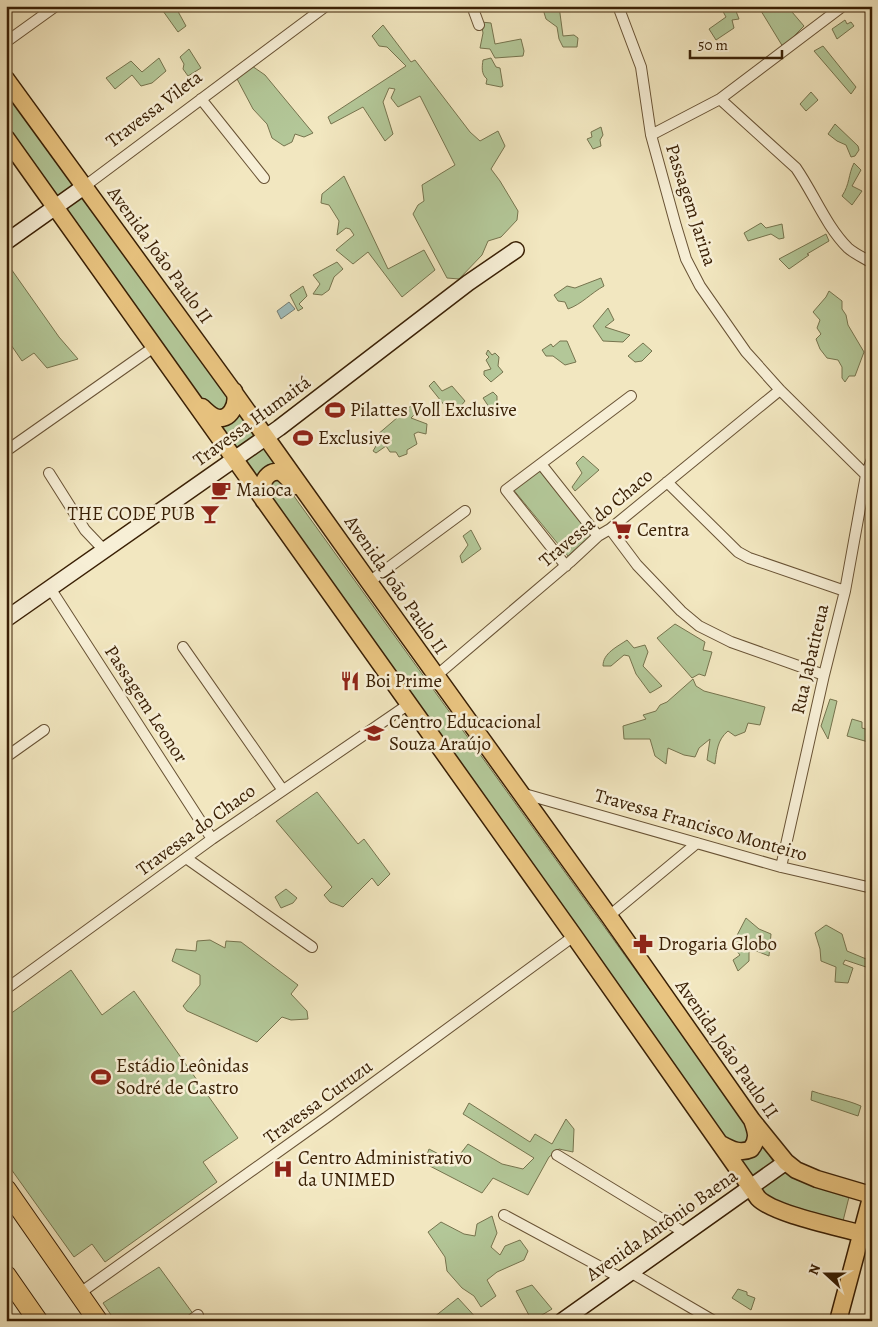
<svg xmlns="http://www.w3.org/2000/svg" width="878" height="1327" font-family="Alegreya,serif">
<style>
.green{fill:#b3c798;stroke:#76744e}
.water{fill:#9fbdbc;stroke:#777e73}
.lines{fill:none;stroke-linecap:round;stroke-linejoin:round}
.street-casing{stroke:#685234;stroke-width:12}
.secondary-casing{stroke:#3a2005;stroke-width:18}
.primary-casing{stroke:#3a2005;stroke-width:19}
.highway-casing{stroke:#3a2005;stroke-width:21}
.street{stroke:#f7efd6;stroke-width:10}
.secondary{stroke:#f7efd6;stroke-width:15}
.primary{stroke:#e9c480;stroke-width:16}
.highway{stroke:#e9c480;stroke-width:19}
.labels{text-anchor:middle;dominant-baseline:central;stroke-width:5;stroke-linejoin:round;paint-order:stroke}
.street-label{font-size:19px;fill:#3a2005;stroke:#f7efd6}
.poi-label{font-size:19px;fill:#3a2005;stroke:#f7efd6;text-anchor:start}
</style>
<rect width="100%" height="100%" fill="#f2e7c0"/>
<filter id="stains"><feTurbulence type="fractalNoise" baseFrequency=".004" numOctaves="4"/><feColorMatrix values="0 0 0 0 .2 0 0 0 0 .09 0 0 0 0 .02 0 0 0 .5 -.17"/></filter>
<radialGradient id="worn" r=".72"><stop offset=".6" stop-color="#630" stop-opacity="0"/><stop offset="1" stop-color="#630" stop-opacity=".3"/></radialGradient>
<!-- green -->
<path class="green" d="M164,6h11l11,20 -8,6 -15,-21z
M542,6h17l4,30 11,-1 4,3 -1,9h-14l-4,-8 -2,-12 -11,-8z
M720,6h14l5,13 -7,1 2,8 -18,12 -7,-11 17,-12z
M758,6h32l2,6 12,14 -21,21z
M845,20l2,4 4,-2 3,4 -17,13 -5,-10z
M481,22l10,1 4,21 26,-5 3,12 -1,5 -28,2 -5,-9 -10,-1 3,-15z
M383,25l28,37 4,-2 55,72 10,9 18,-10 7,15 -14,23 9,12 18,30 -1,9 -16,17 -13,4 -6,14 -23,24 -12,-1 -34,-64 5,-9 6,-4 -2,-16 33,-20 -35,-69 -22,11 -7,-9 4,-9 -6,-1 -6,14 10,32 -8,7 -22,-34 -32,17 -3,-7 78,-51 -19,-19 -8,-1 -7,-10z
M823,46l33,41 -5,7 -37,-43z
M189,49l12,19 -13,8 -5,-7 1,-5 -4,-7z
M159,58l7,13 -14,12 -11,3 -9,-11 -17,14 -9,-11 25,-17 11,11z
M491,58l5,9 4,1 3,18 -2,1 -15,-3 1,-5c-6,-5 -5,-12 -4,-19z
M252,66l13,9 48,58 -9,4 -9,-3 -3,8 -8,4 -12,-8 -5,-14 -14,-15 -17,-32z
M6,89l274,382 -21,16 -253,-355z
M811,92l7,8 -12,11 -6,-7z
M835,124l23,22 1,4 -4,6 -4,1 -5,-12 -9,-4 -9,-7z
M601,127l2,8 -3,5 1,6 -8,3 -6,-10 5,-2 -1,-5z
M854,163l7,7 -9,16 10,5 -10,14 -10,-9c8,-12 6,-21 12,-33z
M344,176l44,93 36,-19 11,20 -33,27 -34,-45 -15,12 -17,-14 18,-15 -4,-6 -4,-1 -9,7 2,-14 -10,-16 -8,-2 1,-9z
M761,223l5,5 16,-4 2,14 -5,1 -8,-5 -23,7 -4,-8z
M826,234l3,7 -22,13 2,1 -20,14 -10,-10z
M337,262l6,7 -9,8 -5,13 -7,5 -9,-1 7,-10 -7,-9z
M9,266l50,71 19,22 -31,9 -13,-15 -12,8 -13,-19 -3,1v-76z
M601,278l3,8c-13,7 -22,18 -36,23l-3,-7 -7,-1 -4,-6 13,-9 8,2z
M303,286l4,10 -8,8 4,4 -5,3 -8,-16z
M829,291l13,10v8l4,6 2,10 16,27 -9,24h-6l-4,6 -3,-4v-11l-4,-7 -11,-2 -7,-9 -4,-10 5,-5 -4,-6 3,-8 -7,-8 13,-15z
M608,308l6,12 -9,7 25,8 -7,7 -20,-1 -10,-15z
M560,341h7l9,21 -11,3 -12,-9h-7l-4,-6 9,-6 2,3z
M643,343l9,8 -10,10 -7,1 -7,-6z
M488,350l4,5 3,-2 4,4 -1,9 5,6 -12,10 -7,-7v-4l7,-2 -5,-9 3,-3 -3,-3z
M434,381l8,10 10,-5 13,15 -11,13 -9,-8 -16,-20z
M493,392l4,4v9l5,5 -3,4 -5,-6 -3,2 -8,-12z
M412,405l5,7 -6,6 16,6 -1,10 -8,-2 -4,2 3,10 -10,6v4l-8,3 -3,-5h-6l-4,-6 -10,7 -3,-2 6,-10 -2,-6z
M583,456l16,14 -24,21 -3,-4 10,-14 -6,-10z
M539,470l52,65 -23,21 -56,-68z
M278,474l472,655 -1,14 -19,3 -465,-648 -1,-15z
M471,530l10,19 -19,14 -2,-7 8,-11 -5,-9z
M675,624l30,18 -2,8 9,2 -7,24 -6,-2 -7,4 -35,-40z
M627,640l7,8 11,-3 3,7 -5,14 19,20 -12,7 -14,-19 -7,-18 -5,-1 -13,11h-8c0,-13 14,-19 24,-26z
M693,679l3,7 8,5 61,16 -5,18 -12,-2 -3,9 -10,4 -7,-5c-11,9 -11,20 -13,33l-8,-4 3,-21 -11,9 -4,9 -11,-2 -16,-7 -2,16 -11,-8 -5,-17h-26l-1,-13 23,-7 -3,-4 13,-4 4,-6 7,-3z
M830,699l7,2 -9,38 -7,-13z
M852,719l10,3v6l10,3v12l-25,-7z
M317,792l41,52 6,-5 26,35 -12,12 -6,-8 -29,29 -13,-5 -6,-7 8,-8 -56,-66z
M286,889l11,9 -4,5 -12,5 -6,-11z
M746,918l13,11 12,5 -2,22 -20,-8v13l-11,10 -5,-11 7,-5 -8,-10z
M826,925l16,9 5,17 24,10 -2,7 -24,-8 -2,4 10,4 -5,15 -13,-1 1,-15 -15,-6 -1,-12 -5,-16z
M210,940l15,8 1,-7 15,1 57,43 -7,9 16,17 1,8 -17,1 -9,-3 -25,25 -70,-31 -4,-5 17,-21v-10l-28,-14 4,-12 20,2 1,-10z
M71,970l31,45 32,-24 104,147 -35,24 14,20 -112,80 -13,-18 -18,13 -68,-95v-145z
M812,1091c17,6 33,8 49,15l-3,10 -47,-16z
M469,1103l61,39 5,-8 17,10 14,-25 8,10 -1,23 -14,-3 -10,8 -21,38 -35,-17 -11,15 -58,-30 5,-14 25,13 14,-18 34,20 21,5 11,-11 -71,-44z
M760,1139l15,26 -24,15 -19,-26z
M785,1172l12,8 52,17 -6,24 -69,-20 -7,-5 -6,-8z
M492,1216l5,17 -6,14 9,8 5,-9 15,-6 8,11 -4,9 -27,12 -10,8 9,16 -15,11 -7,-11 -12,-8 -15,-17 -2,-14 -17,-25 13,-10 23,12 11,2 2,-12z
M159,1267l35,48 -9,6h-70l-12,-18z
M532,1285l20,24 -20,12 -16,-30z
M738,1289l9,3v3l8,3 -4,12 -19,-12z
M458,1298l21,23h-50z"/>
<!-- water -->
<path class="water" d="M289,302l6,7 -14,10 -4,-8z"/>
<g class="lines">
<defs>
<path id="street" d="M472,6l7,19
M618,6l23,61 10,68 25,91 10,33 14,27 46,66 34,38 86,85
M6,42l50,-36
M201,99l63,79
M720,99l76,69c18,26 30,58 52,80 7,6 16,10 24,15
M651,135l69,-36 123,-93
M85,186l241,-180
M6,451l148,-104
M541,464l57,72
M49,473l36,57 19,20
M667,482l71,70 11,6 96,33
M610,529l27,36 44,46 18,15 32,16 93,33
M566,566l-60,-76 125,-94
M369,582l96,-71
M50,588l162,251
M183,647l99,142
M436,676l134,-114 28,-26 12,-7 170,-139
M6,757l38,-27
M521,793l260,74 91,21
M186,858l126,89
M781,867l43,-192 21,-84 21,-116 6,-16
M609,916l88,-73
M6,989l206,-150 197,-135
M557,1155l128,78
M504,1215l117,63
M630,1272l84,49
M80,1293l247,-176 247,-181
M190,1321l8,-6"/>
<path id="secondary" d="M6,242l79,-56
M6,619l273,-191 189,-145 48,-33
M562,1321l224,-159"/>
<path id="primary" d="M6,79l227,312 136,191 240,334 143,204 34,42 10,8 21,9 54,16
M6,138l568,798 184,262c15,16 80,29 104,36
M202,407c3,3 8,8 13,10 15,6 24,-14 19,-26
M264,501c-6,-10 0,-32 16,-29 5,2 11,10 15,14
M721,1144c11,6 19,10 30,5 8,-10 5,-18 1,-29
M838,1321l34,-127"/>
<path id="highway" d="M6,1189l92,132
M6,1275l32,46"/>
</defs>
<!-- street casing -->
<use href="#street" class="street-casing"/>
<!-- secondary casing -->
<use href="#secondary" class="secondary-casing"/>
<!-- primary casing -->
<use href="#primary" class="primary-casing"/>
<!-- highway casing -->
<use href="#highway" class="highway-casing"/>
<!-- street -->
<use href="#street" class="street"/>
<!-- secondary -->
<use href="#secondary" class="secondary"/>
<!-- primary -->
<use href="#primary" class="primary"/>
<!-- highway -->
<use href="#highway" class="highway"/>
</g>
<!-- icons -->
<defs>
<symbol id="stadium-bare" viewBox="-9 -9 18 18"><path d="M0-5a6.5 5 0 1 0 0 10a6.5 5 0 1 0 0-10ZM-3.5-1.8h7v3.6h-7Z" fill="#8f2418" stroke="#f7efd6" stroke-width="2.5" paint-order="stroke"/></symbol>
<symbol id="cafe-bare" viewBox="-9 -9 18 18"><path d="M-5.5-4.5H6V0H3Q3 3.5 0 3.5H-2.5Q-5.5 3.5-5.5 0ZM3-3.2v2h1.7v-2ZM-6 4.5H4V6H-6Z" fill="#8f2418" stroke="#f7efd6" stroke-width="2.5" paint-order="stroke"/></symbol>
<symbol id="bar-bare" viewBox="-9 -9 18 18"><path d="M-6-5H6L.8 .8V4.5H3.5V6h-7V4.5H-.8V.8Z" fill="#8f2418" stroke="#f7efd6" stroke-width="2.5" paint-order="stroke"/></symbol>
<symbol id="supermarket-bare" viewBox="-9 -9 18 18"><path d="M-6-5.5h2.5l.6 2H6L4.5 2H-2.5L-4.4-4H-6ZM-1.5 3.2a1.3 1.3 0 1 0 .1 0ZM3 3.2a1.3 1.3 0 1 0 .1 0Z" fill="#8f2418" stroke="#f7efd6" stroke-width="2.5" paint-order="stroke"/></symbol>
<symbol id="restaurant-bare" viewBox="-9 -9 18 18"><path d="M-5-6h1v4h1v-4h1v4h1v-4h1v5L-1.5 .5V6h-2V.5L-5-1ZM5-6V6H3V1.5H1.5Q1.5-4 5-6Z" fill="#8f2418" stroke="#f7efd6" stroke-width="2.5" paint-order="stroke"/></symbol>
<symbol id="school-bare" viewBox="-9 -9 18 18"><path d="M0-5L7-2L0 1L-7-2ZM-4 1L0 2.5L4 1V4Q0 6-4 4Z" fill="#8f2418" stroke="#f7efd6" stroke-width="2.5" paint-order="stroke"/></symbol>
<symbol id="pharmacy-bare" viewBox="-9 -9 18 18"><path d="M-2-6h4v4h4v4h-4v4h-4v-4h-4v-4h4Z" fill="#8f2418" stroke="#f7efd6" stroke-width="2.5" paint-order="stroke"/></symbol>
<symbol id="hospital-bare" viewBox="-9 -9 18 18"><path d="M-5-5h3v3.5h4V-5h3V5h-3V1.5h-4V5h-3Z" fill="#8f2418" stroke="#f7efd6" stroke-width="2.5" paint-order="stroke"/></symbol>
</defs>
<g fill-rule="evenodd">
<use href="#stadium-bare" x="321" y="396" width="28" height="28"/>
<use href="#stadium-bare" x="289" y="424" width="28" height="28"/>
<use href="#cafe-bare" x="207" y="476" width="28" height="28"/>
<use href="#bar-bare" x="196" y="500" width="28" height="28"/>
<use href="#supermarket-bare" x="608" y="516" width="28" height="28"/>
<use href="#restaurant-bare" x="336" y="667" width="28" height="28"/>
<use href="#school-bare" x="360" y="719" width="28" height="28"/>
<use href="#pharmacy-bare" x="629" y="930" width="28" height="28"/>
<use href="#stadium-bare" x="87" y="1063" width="28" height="28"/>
<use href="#hospital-bare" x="269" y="1155" width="28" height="28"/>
</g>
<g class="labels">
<!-- street labels -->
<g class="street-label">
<text transform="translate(154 109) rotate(-37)">Travessa Vileta</text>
<text transform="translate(691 205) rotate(72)">Passagem Jarina</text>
<text transform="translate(160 255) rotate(54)">Avenida João Paulo II</text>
<text transform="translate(252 421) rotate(-36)">Travessa Humaitá</text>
<text transform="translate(596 518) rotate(-40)">Travessa do Chaco</text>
<text transform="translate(396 585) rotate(55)">Avenida João Paulo II</text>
<text transform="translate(810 659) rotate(-77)">Rua Jabatiteua</text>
<text transform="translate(146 704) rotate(57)">Passagem Leonor</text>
<text transform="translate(701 825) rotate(16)">Travessa Francisco Monteiro</text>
<text transform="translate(196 830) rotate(-36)">Travessa do Chaco</text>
<text transform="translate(727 1049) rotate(55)">Avenida João Paulo II</text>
<text transform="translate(318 1102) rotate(-36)">Travessa Curuzu</text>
<text transform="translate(662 1225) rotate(-35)">Avenida Antônio Baena</text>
</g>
<!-- poi labels -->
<g class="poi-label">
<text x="350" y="410">Pilattes Voll Exclusive</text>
<text x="318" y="438">Exclusive</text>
<text x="236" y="490">Maioca</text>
<text x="195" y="514" text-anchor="end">THE CODE PUB</text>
<text x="637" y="530">Centra</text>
<text x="365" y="681">Boi Prime</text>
<text x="389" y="722">Centro Educacional<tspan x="389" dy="22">Souza Araújo</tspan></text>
<text x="658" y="944">Drogaria Globo</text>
<text x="116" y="1066">Estádio Leônidas<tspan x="116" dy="22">Sodré de Castro</tspan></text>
<text x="298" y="1158">Centro Administrativo<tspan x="298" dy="22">da UNIMED</tspan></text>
</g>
</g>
<!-- margin -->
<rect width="878" height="1327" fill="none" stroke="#f2e7c0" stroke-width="25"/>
<rect x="8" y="8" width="863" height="1312" fill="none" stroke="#3a2005" stroke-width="2.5"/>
<rect x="12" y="12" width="853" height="1302" fill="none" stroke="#3a2005"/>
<!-- north arrow -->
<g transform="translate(826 1274) rotate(291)" stroke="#f7efd6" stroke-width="4" paint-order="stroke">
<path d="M0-4L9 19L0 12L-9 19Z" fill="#3a2005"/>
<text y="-8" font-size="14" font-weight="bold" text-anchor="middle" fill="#3a2005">N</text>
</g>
<!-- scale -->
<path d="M690 50v8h92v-8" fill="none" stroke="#3a2005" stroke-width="2.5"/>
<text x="698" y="50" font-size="15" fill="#3a2005" stroke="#f7efd6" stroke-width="4" paint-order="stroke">50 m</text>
<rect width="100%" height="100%" filter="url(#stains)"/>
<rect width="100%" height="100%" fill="url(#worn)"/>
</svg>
